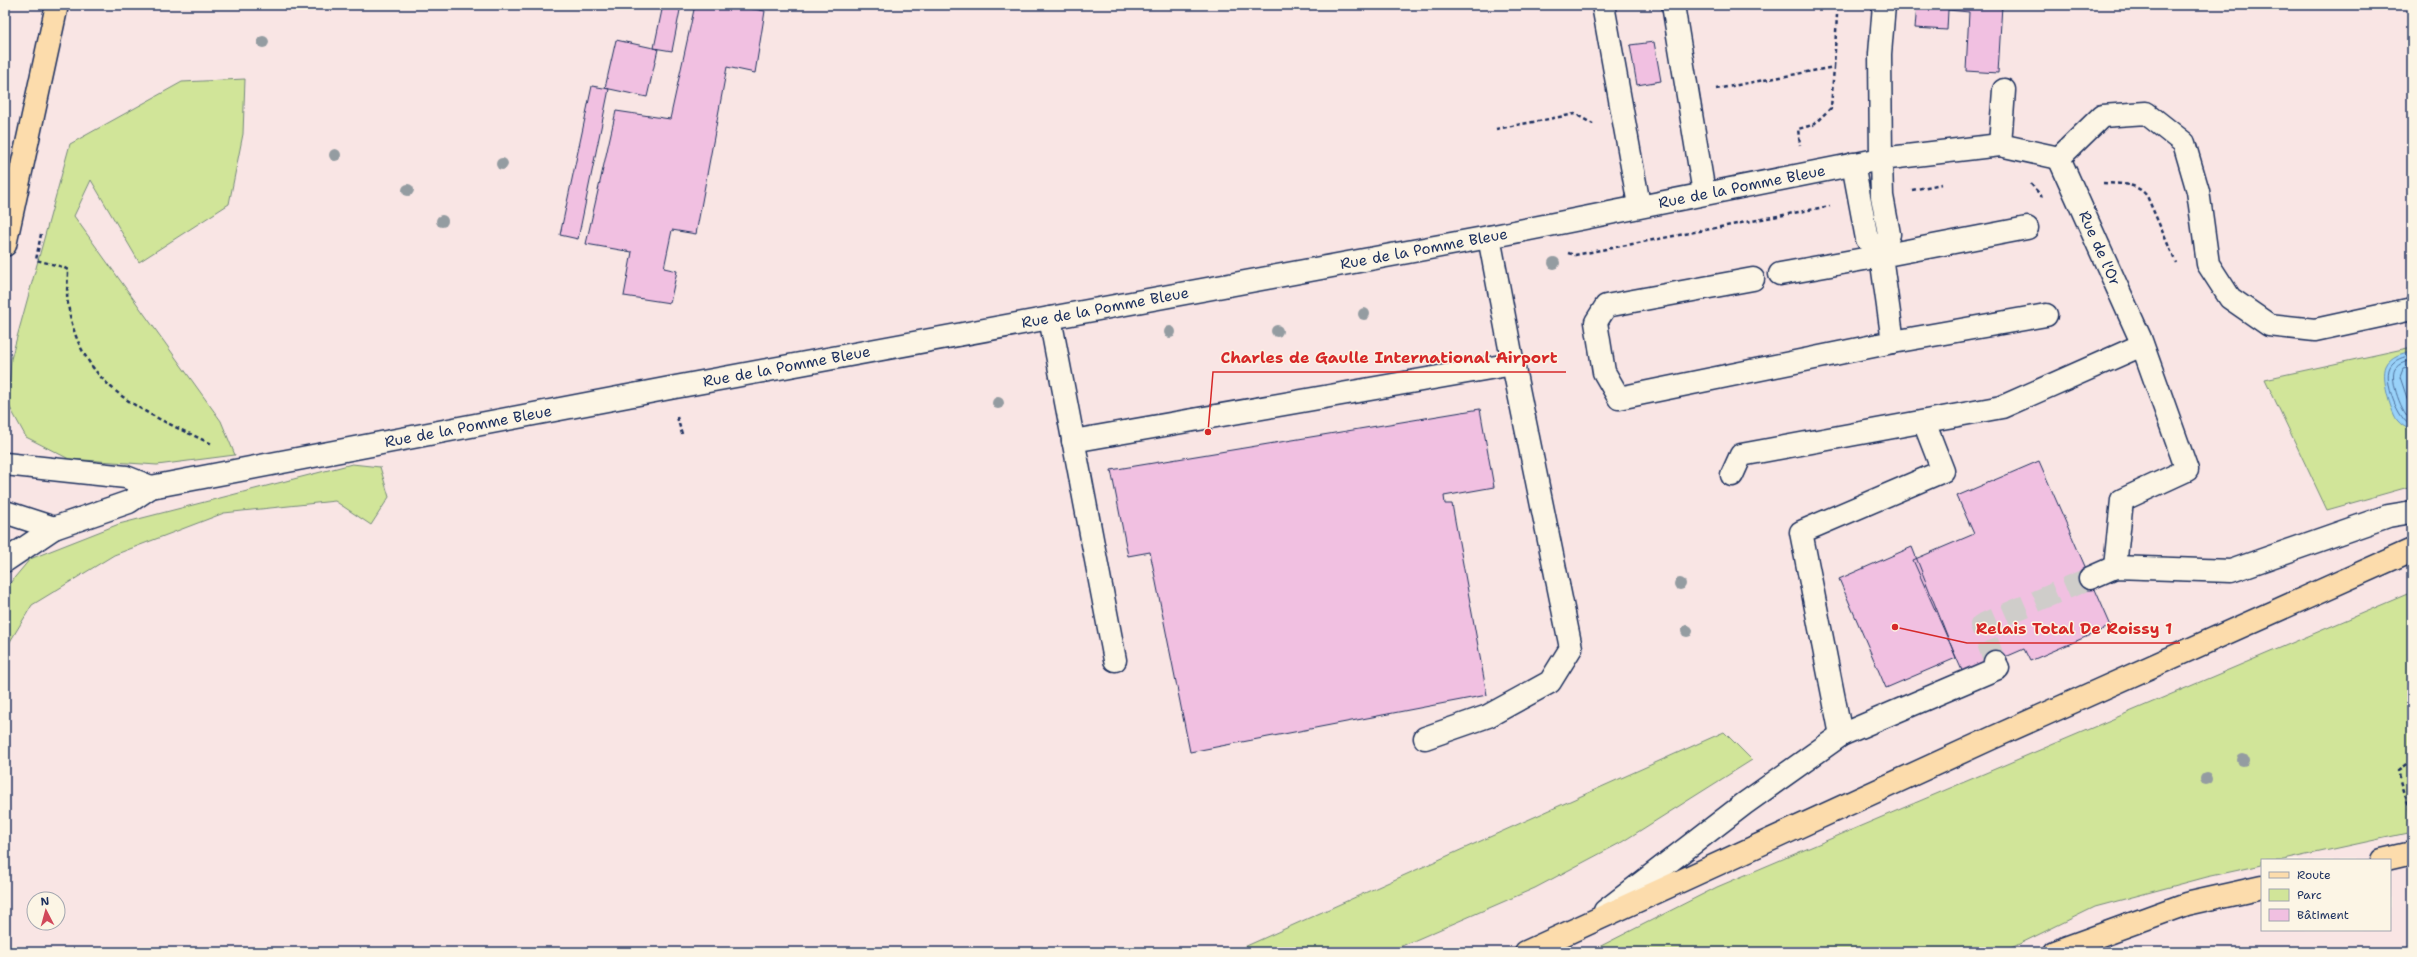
<svg xmlns="http://www.w3.org/2000/svg" width="2417" height="957" font-family="'Shantell Sans',sans-serif">
<style>
.built{fill:#f9e5e4;fill-rule:evenodd}
.green{fill:#d1e599;stroke:#768a7c}
.water{fill:#99d2f9;stroke:#6791bb}
.lines{fill:none;stroke-linecap:round;stroke-linejoin:round}
.shore{stroke:#4d709c;stroke-width:1}
.building{fill:#f1c0e1;stroke:#1b2f5e}
.minor-tunnel{stroke:#cfcdca;stroke-width:22;stroke-dasharray:22 11;stroke-linecap:butt}
.minor-casing{stroke:#1b2f5e;stroke-width:25}
.major-casing{stroke:#1b2f5e;stroke-width:25}
.path{stroke:#1b2f5e;stroke-width:2.5;stroke-dasharray:4 3;stroke-linecap:butt}
.minor{stroke:#fcf5e5;stroke-width:22}
.major{stroke:#fcdcac;stroke-width:22}
.tree{fill:#949ca1}
.labels{text-anchor:middle;dominant-baseline:central;stroke-width:3;stroke-linejoin:round;paint-order:stroke}
.street-label{font-size:15px;fill:#1b2f5e;stroke:#fcf5e5}
.leader{fill:none;stroke:#d62828;stroke-width:1.5}
.callout-dot{fill:#d62828;stroke:#fcf5e5;stroke-width:1.5}
.callout-label{font-size:16px;text-anchor:middle;font-weight:bold;fill:#d62828;stroke:#fcf5e5;stroke-width:3;stroke-linejoin:round;paint-order:stroke}
</style>
<rect width="100%" height="100%" fill="#fcf5e5"/>
<filter id="ink" filterUnits="userSpaceOnUse"><feTurbulence type="fractalNoise" baseFrequency=".025" numOctaves="2"/><feDisplacementMap in="SourceGraphic" scale="8" xChannelSelector="R" yChannelSelector="G"/><feConvolveMatrix kernelMatrix="1 2 1 2 8 2 1 2 1" color-interpolation-filters="sRGB"/></filter>
<g filter="url(#ink)">
<!-- built -->
<path class="built" d="M5,5h2407v947h-2407zM2262,860h128v70h-128zM34,899h24v24h-24z"/>
<!-- green -->
<path class="green" d="M245,79l-2,55 -14,70 -90,58 -48,-82 -17,36 147,205 14,34 -78,10 -88,-6 -43,-22 -18,-33 3,-45 59,-215 112,-62z
M2412,347v139l-85,24 -62,-131z
M352,464l28,3 9,30 -18,28 -36,-24 -111,12 -110,42 -82,50 -27,45v-61l25,-30 89,-35z
M2412,592v240l-129,28h-21v5l-55,12 -112,30 -92,45h-414l128,-65z
M1724,732l28,28 -130,82 -87,46 -147,64h-155z"/>
<!-- water -->
<path class="water" d="M2412,351v79c-6,-2 -11,-5 -15,-10 -7,-11 -16,-42 -11,-54 4,-10 17,-13 26,-15z"/>
<g class="lines">
<!-- shore -->
<path class="shore" d="M2412,355c-8,2 -18,4 -22,12 -7,14 8,54 22,59
M2412,360c-6,2 -13,3 -17,9 -6,10 7,46 17,52
M2412,367l-9,2 -3,8 12,36"/>
</g>
<!-- building -->
<path class="building" d="M663,5h18l-9,46 -18,-3z
M695,5h35l35,6 -10,62 -28,-6 -31,167 -24,-4 -8,38 13,3 -7,32 -46,-7 8,-44 -46,-8 30,-133 54,8z
M1917,5h85l-4,68 -32,-2 3,-59 -21,-2 -1,20 -32,-2z
M616,40l42,9 -11,48 -42,-9z
M1654,42l7,39 -24,4 -7,-40z
M592,86l17,3 -31,150 -18,-4z
M1480,409l14,78 -50,9 1,8h7l35,191 -297,57 -40,-200 -22,4 -17,-86z
M2039,461l72,165 -81,35 -6,-12 -60,26 -51,-115 61,-26 -17,-38z
M1912,547l44,111 -70,30 -47,-109z"/>
<g class="lines">
<!-- minor-tunnel -->
<path class="minor-tunnel" d="M1995,662l-14,-37 109,-47"/>
<defs>
<g id="minor">
<path d="M1603,5l36,200"/>
<path d="M1673,5l31,188"/>
<path d="M2000,145l4,-55"/>
<path d="M2059,158l43,-42 44,-3 38,30 14,48 10,73 22,34 39,27 46,5 97,-21"/>
<path id="s1" d="M2059,158l81,180 47,132 -65,30 -7,67"/>
<path d="M1853,164l14,75 14,17 8,-22 -7,-38 -1,-37 -1,-105 4,-49"/>
<path d="M1489,237l24,127"/>
<path d="M1780,274l101,-18"/>
<path d="M1753,279l-147,27 -10,16 8,50 15,26 274,-56 -12,-86 146,-28"/>
<path d="M1050,318l65,342"/>
<path d="M1893,342l153,-27"/>
<path d="M1073,441l440,-77 58,284 -21,34 -62,34 -63,22"/>
<path d="M5,464l121,13 25,10"/>
<path d="M1732,475l9,-20 261,-48 140,-62"/>
<path d="M5,512l49,16"/>
<path id="s2" d="M5,561l49,-33 75,-26 22,-15 519,-99 819,-151 392,-78 119,-14 59,13"/>
<path d="M2090,578l25,-11 116,4 157,-55 24,-4"/>
<path d="M1841,735l-40,-203 142,-61 -19,-49"/>
<path d="M1605,911l139,-107 97,-69 157,-67 -3,-6"/>
</g>
<path id="major" d="M5,245l52,-240
M2382,860l30,-7
M1526,952l466,-214 420,-188
M2054,952l132,-48 76,-17"/>
</defs>
<!-- minor casing -->
<use href="#minor" class="minor-casing"/>
<!-- major casing -->
<use href="#major" class="major-casing"/>
<!-- path -->
<path class="path" d="M1834,67l3,-52
M1716,89l118,-22 -3,41 -18,17 -15,4 2,16
M1496,129l79,-15 18,10
M2103,183c16,1 33,-1 44,13l29,67
M2031,184l11,13
M1912,190l30,-6
M41,234l-5,26 27,7 5,3c0,11 -2,23 0,34 12,84 75,108 144,140
M1568,253l7,2 255,-49
M677,417l5,17
M2412,761l-14,10 14,46"/>
<!-- minor -->
<use href="#minor" class="minor"/>
<!-- major -->
<use href="#major" class="major"/>
</g>
<!-- trees -->
<g class="tree">
<circle cx="263" cy="42" r="6"/>
<circle cx="335" cy="155" r="6"/>
<circle cx="502" cy="164" r="6"/>
<circle cx="408" cy="190" r="6"/>
<circle cx="442" cy="221" r="6"/>
<circle cx="1554" cy="263" r="6"/>
<circle cx="1364" cy="314" r="6"/>
<circle cx="1277" cy="331" r="6"/>
<circle cx="1170" cy="332" r="6"/>
<circle cx="998" cy="403" r="6"/>
<circle cx="1680" cy="584" r="6"/>
<circle cx="1687" cy="631" r="6"/>
<circle cx="2243" cy="760" r="6"/>
<circle cx="2206" cy="779" r="6"/>
</g>
</g>
<g class="labels">
<!-- street labels -->
<g class="street-label">
<text stroke="none"><textPath href="#s2" startOffset="1784">Rue de la Pomme Bleue</textPath></text>
<text stroke="none"><textPath href="#s1" startOffset="99">Rue de l'Or</textPath></text>
<text stroke="none"><textPath href="#s2" startOffset="1460">Rue de la Pomme Bleue</textPath></text>
<text stroke="none"><textPath href="#s2" startOffset="1136">Rue de la Pomme Bleue</textPath></text>
<text stroke="none"><textPath href="#s2" startOffset="812">Rue de la Pomme Bleue</textPath></text>
<text stroke="none"><textPath href="#s2" startOffset="488">Rue de la Pomme Bleue</textPath></text>
</g>
</g>
<!-- callouts -->
<path class="leader" d="M1208 432L1213 372H1566M1895 627L1967 643H2180"/>
<g class="callout-dot">
<circle cx="1208" cy="432" r="4"/>
<circle cx="1895" cy="627" r="4"/>
</g>
<g class="callout-label">
<text x="1389" y="363">Charles de Gaulle International Airport</text>
<text x="2074" y="634">Relais Total De Roissy 1</text>
</g>
<!-- margin -->
<rect width="2417" height="957" fill="none" stroke="#fcf5e5" stroke-width="20"/>
<rect x="10" y="10" width="2397" height="937" fill="none" stroke="#1b2f5e" stroke-width="1.5" filter="url(#ink)"/>
<!-- legend -->
<rect x="2261" y="859" width="130" height="72" fill="#fcf5e5" stroke="#a2a6af"/>
<rect x="2269" y="872" width="20" height="6" fill="#fcdcac" stroke="#a2a6af"/>
<text x="2297" y="879" font-size="12" fill="#1b2f5e">Route</text>
<rect x="2269" y="889" width="20" height="12" fill="#d1e599" stroke="#a2a6af"/>
<text x="2297" y="899" font-size="12" fill="#1b2f5e">Parc</text>
<rect x="2269" y="909" width="20" height="12" fill="#f1c0e1" stroke="#a2a6af"/>
<text x="2297" y="919" font-size="12" fill="#1b2f5e">Bâtiment</text>
<!-- north arrow -->
<g transform="translate(46 911) rotate(354)"><circle r="19" fill="#fcf5e5" stroke="#a2a6af"/>
<path d="M0-3L7 15L0 10L-7 15Z" fill="#d1495b"/>
<text y="-6" font-size="11" font-weight="bold" text-anchor="middle" fill="#1b2f5e">N</text>
</g>
</svg>
